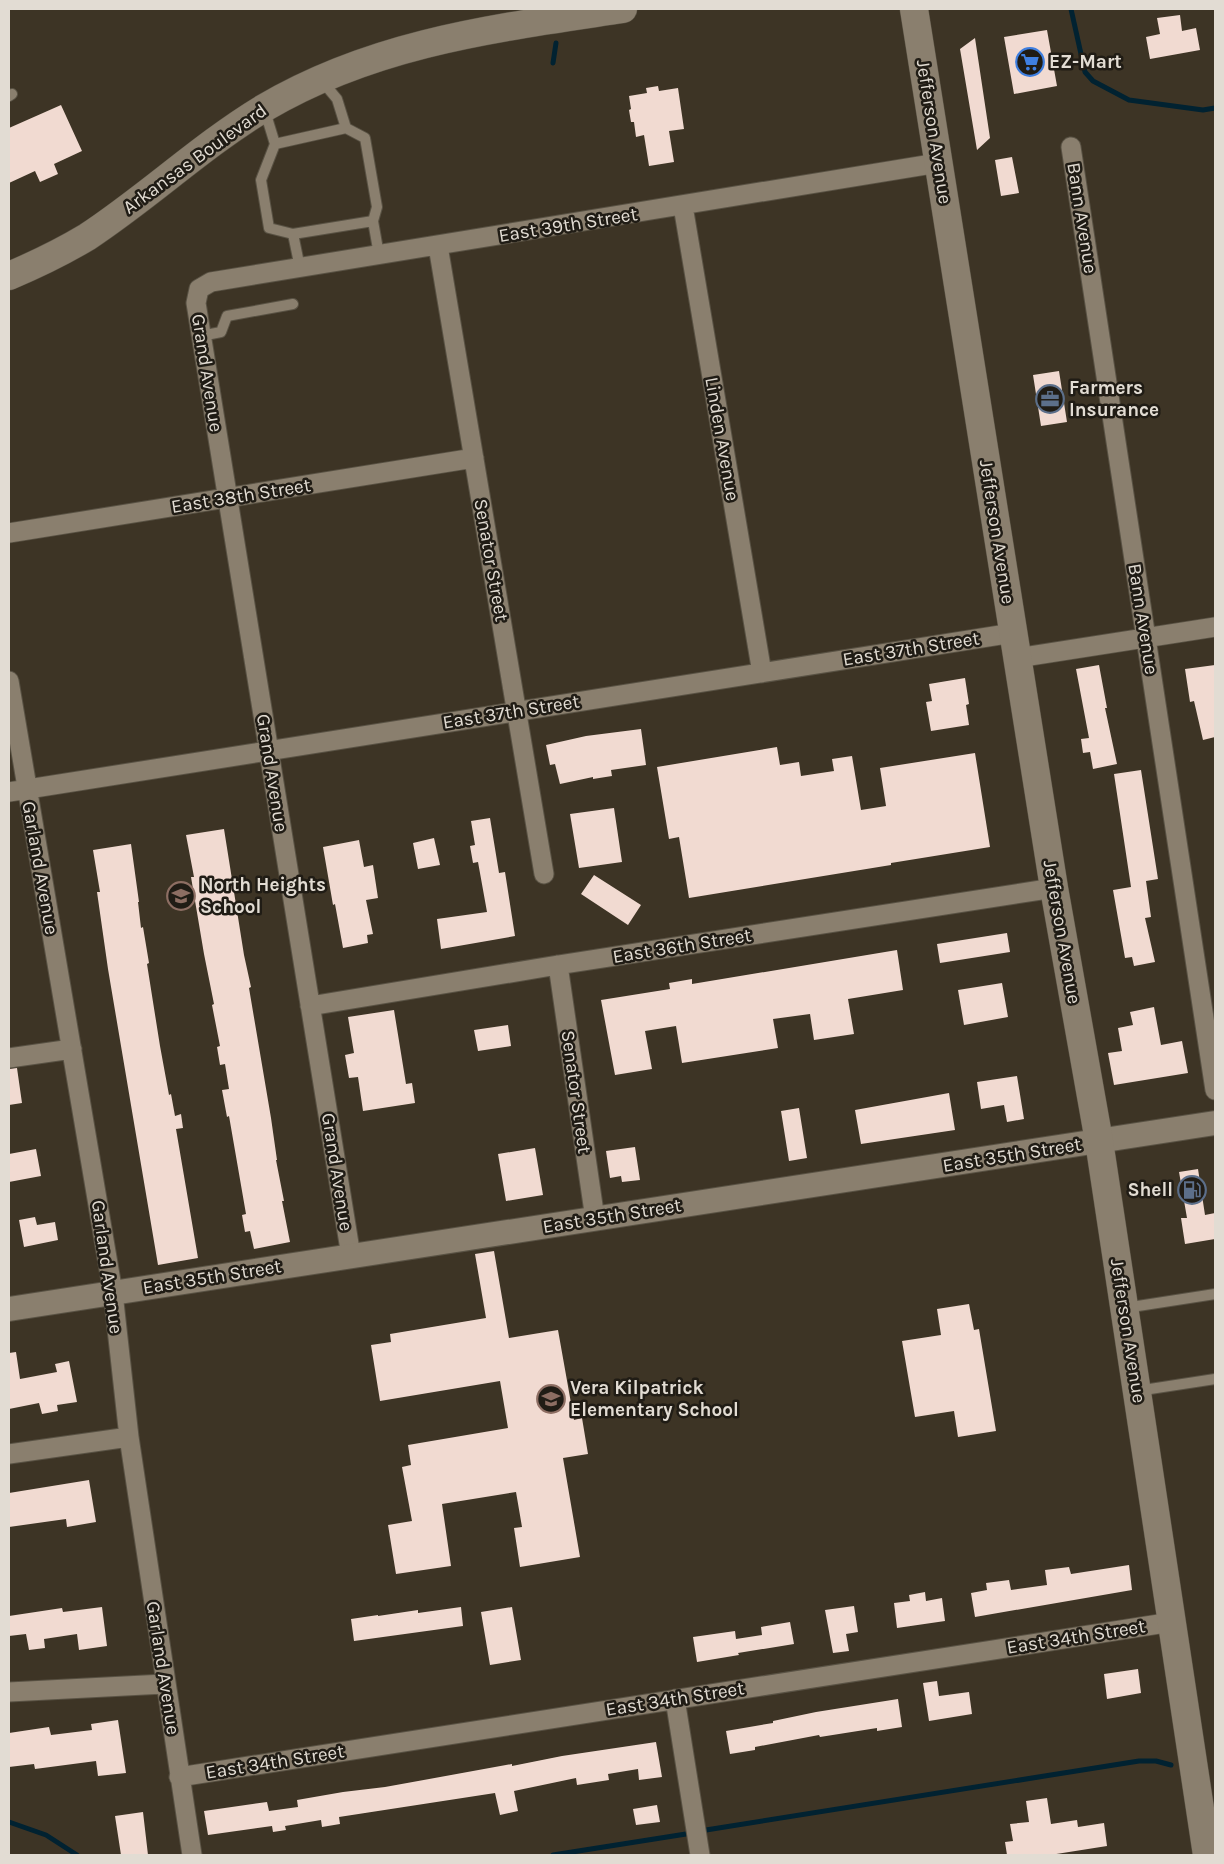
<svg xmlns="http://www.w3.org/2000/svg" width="1224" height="1864" font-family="Karla,sans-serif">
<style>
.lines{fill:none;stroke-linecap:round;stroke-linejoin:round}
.stream{stroke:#012231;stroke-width:5}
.building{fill:#f1dad1}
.service-casing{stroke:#595244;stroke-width:12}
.minor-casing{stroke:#595244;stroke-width:21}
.tertiary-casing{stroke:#595244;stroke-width:26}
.secondary-casing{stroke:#595244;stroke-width:29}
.service{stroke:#8a7f6e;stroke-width:10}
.minor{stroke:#8a7f6e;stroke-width:19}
.tertiary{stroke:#8a7f6e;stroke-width:24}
.secondary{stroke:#8a7f6e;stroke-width:28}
.labels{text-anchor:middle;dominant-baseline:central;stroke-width:5;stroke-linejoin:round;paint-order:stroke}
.poi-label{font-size:19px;font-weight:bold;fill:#e2dcd3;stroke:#201c15;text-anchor:start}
.street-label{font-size:19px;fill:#e2dcd3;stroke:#201c15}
</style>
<rect width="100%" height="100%" fill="#3d3425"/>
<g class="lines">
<!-- stream -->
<path class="stream" d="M1071,9l14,63 8,9 36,19 74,10 12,-2
M553,63l3,-20
M9,1822l37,13 31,20
M706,1830l433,-69h17l15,4
M553,1855l133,-21"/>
</g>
<!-- building -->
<path class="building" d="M1180,15l2,16 14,-3 4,22 -50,9 -4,-22 14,-3 -3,-16z
M1047,30l10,56 -43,8 -10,-57z
M975,38l15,100 -13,12 -17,-101z
M658,86l1,5 19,-3 6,41 -15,2 5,31 -25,4 -5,-31 -8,2 -2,-15h-3l-2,-12 2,-1 -2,-13 18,-3 -1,-5z
M61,105l21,46 -28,13 4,10 -18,8 -5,-11 -26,12v-55z
M1012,157l7,36 -18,3 -6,-36z
M1059,371l8,51 -26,4 -8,-51z
M1099,665l8,43h-2l12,56 -24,5 -3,-17 -7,1 -2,-14 8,-1 -13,-69z
M1215,665v72l-12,3 -9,-39 -4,1 -5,-33z
M965,678l4,26 -3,1 3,20 -38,6 -5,-29 6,-1 -3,-17z
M641,729l5,36 -35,5 1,6 -19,3v-2l-33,7 -5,-20 -5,1 -4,-20 40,-9z
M777,747l3,18 19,-3 2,14 33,-5 -2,-12 20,-3 9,54 25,-4 -6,-38 95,-15 15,94 -99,16v2l-202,33 -10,-61 -10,2 -12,-72z
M1141,770l17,109 -12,2 5,36 -6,1 10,44 -21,4 -2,-9 -7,1 -12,-68 18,-3 -17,-113z
M614,808l8,54 -43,6 -9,-54z
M490,818l9,55 6,-1 10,64 -74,13 -4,-30 50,-7 -9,-50 -5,1 -3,-17 5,-1 -4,-24z
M224,829l20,126 7,32 -2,1 22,130 6,42h-1l8,41h-2l8,41 -36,7 -4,-18 -5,1 -3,-17 4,-1 -17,-98 -2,1 -5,-27 7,-1 -4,-25 -5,1 -3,-18 3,-1 -8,-41 2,-1 -10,-50 -13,-77h3l-8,-42z
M434,838l6,27 -22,4 -5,-26z
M359,840l5,27 9,-2 5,33 -12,2 7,34 -6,1 1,8 -25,5 -8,-44 -2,1 -10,-58z
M131,844l8,58h-1l3,26 2,-1 6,36 -2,1 13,82 9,49 2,-1 4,22 6,-2 2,14 -7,1 22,129 -40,7 -50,-296 -11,-77h3l-7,-42z
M594,875l47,30 -13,20 -47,-31z
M1007,933l3,19 -70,11 -3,-19z
M897,950l6,40 -55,9 6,35 -40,6 -4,-26 -37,5 5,29 -96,15 -6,-37 -31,5 7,38 -37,6 -14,-75 69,-11 -1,-6 23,-4v5z
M1002,983l6,34 -44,8 -6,-35z
M1154,1007l7,38 21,-4 6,32 -74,12 -6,-32 14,-2 -4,-23 15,-3 -3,-13z
M394,1010l12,74 6,-1 3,20 -52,8 -5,-34 -9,1 -4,-23 9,-2 -6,-36z
M508,1025l3,21 -33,5 -4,-21z
M17,1068l5,35 -13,2v-36z
M1017,1076l7,43 -17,3 -3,-17 -23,4 -4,-27z
M949,1093l6,37 -94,14 -6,-34z
M799,1108l8,50 -18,3 -8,-50z
M635,1147l5,33 -18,2 -1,-6 -11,2 -4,-27z
M535,1148l8,47 -37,6 -8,-47z
M36,1149l5,27 -32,6v-28z
M1198,1169l7,46 10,-2v26l-30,5 -4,-26h6l-8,-46z
M35,1217l2,8 18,-3 3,18 -34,7 -5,-27z
M494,1251l15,87 49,-8 16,90 8,-2 6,36 -25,4 17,99 -60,10 -6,-39 8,-1 -6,-35 -74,12 9,62 -55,8 -8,-49 24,-4 -10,-54 9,-2 -3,-20 100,-17 -8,-47 -120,20 -9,-56 20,-3 -1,-8 96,-16 -11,-64z
M969,1304l5,26 5,-1 17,102 -38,6 -4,-26 -39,6 -13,-76 39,-6 -4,-26z
M16,1352l4,27 37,-7 -2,-8 14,-3 8,41 -20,3 1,6 -16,3 -3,-11 -30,6v-56z
M89,1480l7,42 -29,5 -1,-8 -57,8v-34z
M1129,1565l3,25 -157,27 -4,-24 16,-3 -1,-7 23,-3 2,10 36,-5 -2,-15 24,-3 2,7z
M925,1592l1,9 16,-3 3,23 -48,7 -3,-25 16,-2 -1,-6z
M854,1606l4,26 -12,2 3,17 -16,2 -8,-43z
M102,1607l5,39 -28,4 -2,-16 -33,5 1,9 -16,2 -3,-16 -17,2v-20l53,-8 1,4z
M461,1607l2,19 -109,15 -3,-22 27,-4v1l40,-6v3z
M512,1607l9,53 -31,5 -9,-53z
M790,1622l4,22 -56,9 1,2 -42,7 -4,-25 42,-6 1,8 26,-4 -1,-8z
M1138,1669l3,24 -34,6 -3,-25z
M937,1681l2,15 30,-4 3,22 -43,7 -6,-38z
M898,1699l4,28 -25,4v-3l-57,9 -1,-2 -64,12v3l-25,4 -4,-23 47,-8v-2l43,-9z
M118,1720l8,53 -28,3 -2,-15 -61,8 -1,-5 -25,3v-34l40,-6 2,8 41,-5 -1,-6z
M656,1742l6,35 -23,3 -1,-11 -30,5 1,6 -32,5 -1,-7 -62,13 4,20 -18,4 -5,-22 -156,24 1,7 -18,3 -1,-7 -36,6 1,4 -13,2 -1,-6 -64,9 -4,-24 63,-9 2,9 29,-4 -1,-7 46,-8 42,-5 127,-23v2l50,-10z
M1047,1798l4,26 26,-4 1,7 26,-4 3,23 -57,9h-43l-2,-13 8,-1 -3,-17 19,-2 -3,-21z
M657,1805l3,17 -24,3 -3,-16z
M143,1812l5,43h-27l-6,-39z"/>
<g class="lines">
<defs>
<path id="service" d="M322,81l15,18 9,29
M9,96l3,-2
M264,108l11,36 71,-16 19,10 12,69 -4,14 6,34
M275,144l-14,36 8,48 24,6
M300,268l-7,-34 80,-13
M201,336l20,-4 6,-16 66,-12
M1125,1308l90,-14
M1137,1391l78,-12"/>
<path id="minor" d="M1071,147l144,943
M683,206l79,467
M438,246l106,628
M9,533l465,-75
M1017,658l198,-31
M9,681l104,612 16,144 63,418
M9,792l1004,-159
M558,965l37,254
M310,1006l248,-41 496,-77
M9,1058l63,-9
M351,1256l-155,-953 3,-14 12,-7 727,-119
M9,1454l120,-17
M9,1692l155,-8
M675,1699l25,156
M179,1777l993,-155"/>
<path id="tertiary" d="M9,1309l1206,-186"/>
<path id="secondary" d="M914,9l140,879 45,253 108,714
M9,276c26,-11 53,-24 78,-39 61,-40 114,-91 177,-129 112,-66 233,-80 359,-99"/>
</defs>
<!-- service casing -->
<use href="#service" class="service-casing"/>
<!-- minor casing -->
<use href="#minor" class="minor-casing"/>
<!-- tertiary casing -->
<use href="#tertiary" class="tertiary-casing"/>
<!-- secondary casing -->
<use href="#secondary" class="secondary-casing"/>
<!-- service -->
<use href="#service" class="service"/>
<!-- minor -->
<use href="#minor" class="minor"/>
<!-- tertiary -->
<use href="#tertiary" class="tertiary"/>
<!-- secondary -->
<use href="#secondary" class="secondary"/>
</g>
<!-- icons -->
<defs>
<symbol id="supermarket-ring" viewBox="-11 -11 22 22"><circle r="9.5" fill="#201c15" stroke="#3f7fe0" stroke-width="1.5"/><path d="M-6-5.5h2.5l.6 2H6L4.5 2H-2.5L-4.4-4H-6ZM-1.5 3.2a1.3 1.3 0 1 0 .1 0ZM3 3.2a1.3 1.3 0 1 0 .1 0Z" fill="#3f7fe0"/></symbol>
<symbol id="office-ring" viewBox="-11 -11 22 22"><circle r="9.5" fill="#201c15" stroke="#5c6f8a" stroke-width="1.5"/><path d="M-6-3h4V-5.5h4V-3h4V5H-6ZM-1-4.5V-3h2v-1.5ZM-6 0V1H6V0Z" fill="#5c6f8a"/></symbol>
<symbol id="school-ring" viewBox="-11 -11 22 22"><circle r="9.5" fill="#201c15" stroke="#8d6e63" stroke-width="1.5"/><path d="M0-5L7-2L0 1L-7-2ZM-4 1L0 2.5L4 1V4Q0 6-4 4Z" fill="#8d6e63"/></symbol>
<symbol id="fuel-ring" viewBox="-11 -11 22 22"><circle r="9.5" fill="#201c15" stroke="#5c6f8a" stroke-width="1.5"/><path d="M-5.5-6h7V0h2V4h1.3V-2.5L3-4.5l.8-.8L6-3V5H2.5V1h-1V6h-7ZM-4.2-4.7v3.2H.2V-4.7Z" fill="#5c6f8a"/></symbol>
</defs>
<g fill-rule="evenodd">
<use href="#supermarket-ring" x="1014" y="46" width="32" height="32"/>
<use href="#office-ring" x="1034" y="383" width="32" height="32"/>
<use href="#school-ring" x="165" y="880" width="32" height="32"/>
<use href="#fuel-ring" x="1176" y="1174" width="32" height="32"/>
<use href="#school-ring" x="535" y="1383" width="32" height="32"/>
</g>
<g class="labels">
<!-- poi labels -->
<g class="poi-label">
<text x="1049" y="62">EZ-Mart</text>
<text x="1069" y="388">Farmers<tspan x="1069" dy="22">Insurance</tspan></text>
<text x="200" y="885">North Heights<tspan x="200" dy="22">School</tspan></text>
<text x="1173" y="1190" text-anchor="end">Shell</text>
<text x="570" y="1388">Vera Kilpatrick<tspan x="570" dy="22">Elementary School</tspan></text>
</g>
<!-- street labels -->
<g class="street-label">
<text transform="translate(934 132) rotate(81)">Jefferson Avenue</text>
<text transform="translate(195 159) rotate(-36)">Arkansas Boulevard</text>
<text transform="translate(1082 218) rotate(81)">Bann Avenue</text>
<text transform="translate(568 225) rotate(-9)">East 39th Street</text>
<text transform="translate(207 373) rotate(81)">Grand Avenue</text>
<text transform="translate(722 439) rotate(80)">Linden Avenue</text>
<text transform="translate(241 496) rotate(-9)">East 38th Street</text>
<text transform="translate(997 532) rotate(81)">Jefferson Avenue</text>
<text transform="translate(491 560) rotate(80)">Senator Street</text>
<text transform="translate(1143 619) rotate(81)">Bann Avenue</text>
<text transform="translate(911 649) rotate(-9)">East 37th Street</text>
<text transform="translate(511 712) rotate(-9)">East 37th Street</text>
<text transform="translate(272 773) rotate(81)">Grand Avenue</text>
<text transform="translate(40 868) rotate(80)">Garland Avenue</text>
<text transform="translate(1062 932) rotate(80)">Jefferson Avenue</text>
<text transform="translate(682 946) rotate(-9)">East 36th Street</text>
<text transform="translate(576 1092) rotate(82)">Senator Street</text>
<text transform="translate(1012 1155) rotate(-9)">East 35th Street</text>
<text transform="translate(337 1172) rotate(81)">Grand Avenue</text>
<text transform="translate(612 1216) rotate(-9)">East 35th Street</text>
<text transform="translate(107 1267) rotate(82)">Garland Avenue</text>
<text transform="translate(212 1277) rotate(-9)">East 35th Street</text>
<text transform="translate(1128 1331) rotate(81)">Jefferson Avenue</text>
<text transform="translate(1076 1637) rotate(-9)">East 34th Street</text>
<text transform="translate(163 1668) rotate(81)">Garland Avenue</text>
<text transform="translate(675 1699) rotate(-9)">East 34th Street</text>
<text transform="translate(275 1762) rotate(-9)">East 34th Street</text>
</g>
</g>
<!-- border -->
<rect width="1224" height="1864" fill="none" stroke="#e2dcd3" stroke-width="20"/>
</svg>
